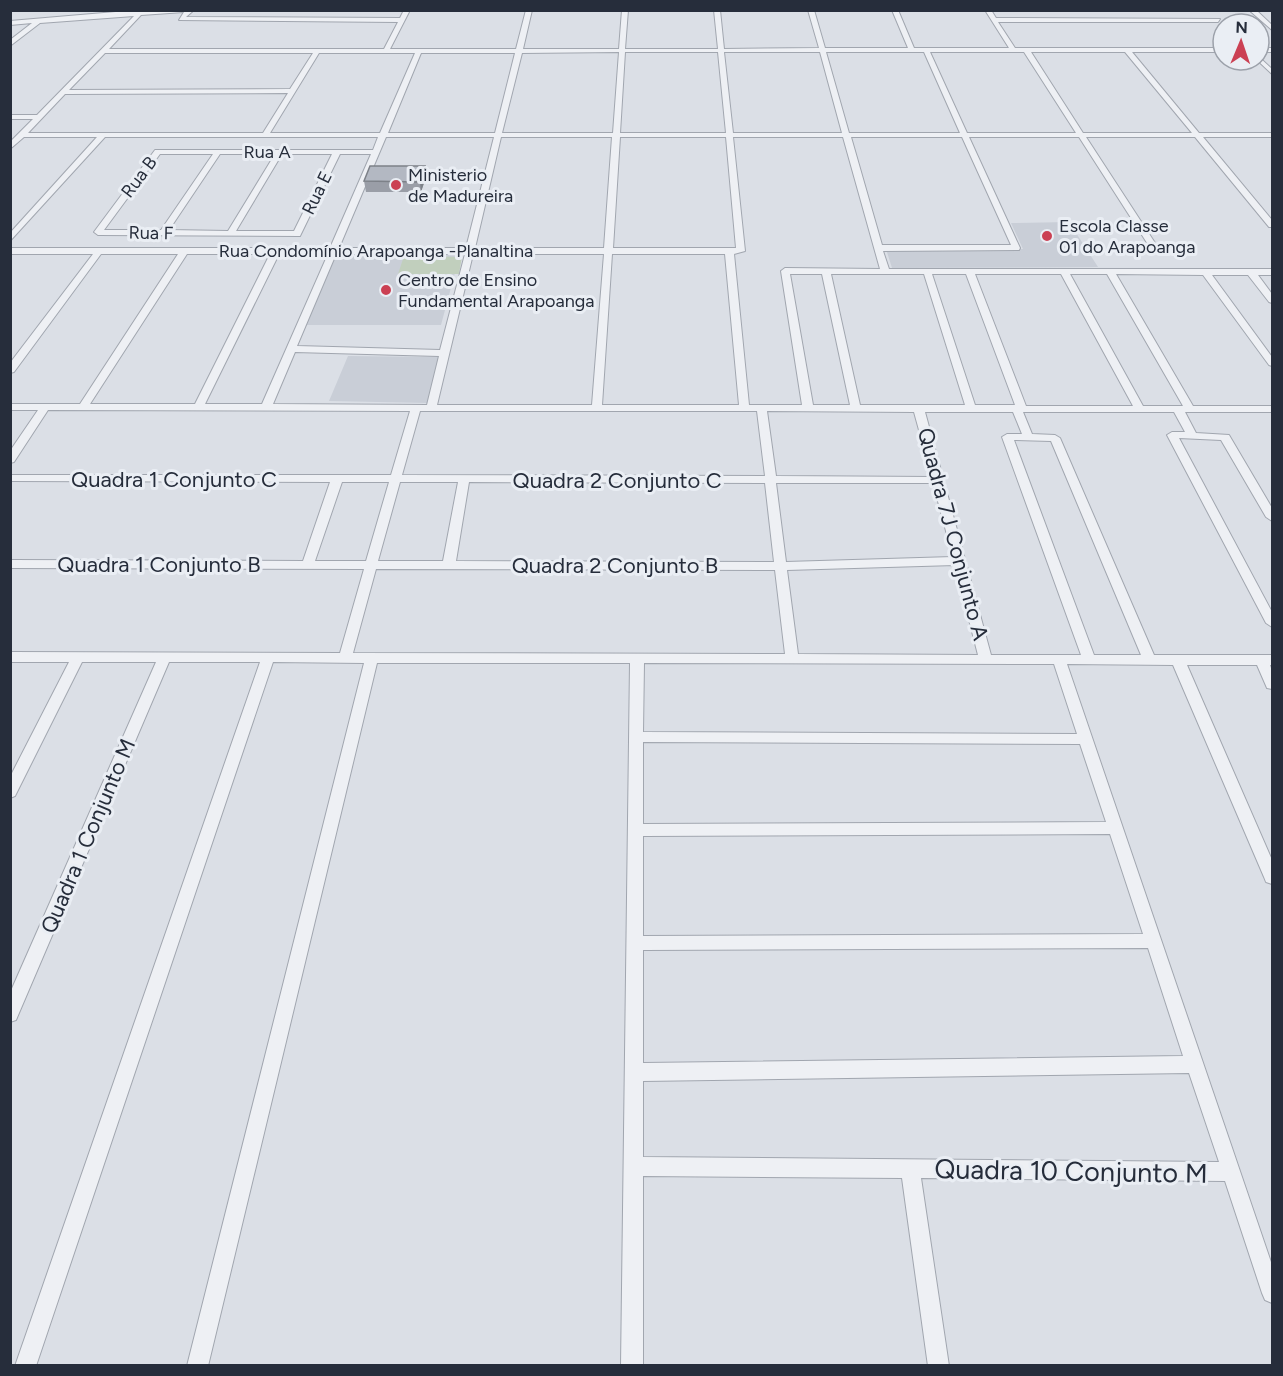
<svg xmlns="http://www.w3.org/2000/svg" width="1283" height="1376" font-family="Figtree,sans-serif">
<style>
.built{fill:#c9ced7}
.green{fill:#c1cfbd}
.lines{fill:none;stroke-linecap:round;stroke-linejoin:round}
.minor-casing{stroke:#a1a6af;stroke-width:2}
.minor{fill:#eef0f4;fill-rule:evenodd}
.wall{fill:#9a9ea7}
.shaded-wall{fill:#7d8188}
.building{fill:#b3b8c2;stroke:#7d8188;stroke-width:1.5}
.poi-dot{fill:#cb4053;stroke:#eaeef4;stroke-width:2}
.labels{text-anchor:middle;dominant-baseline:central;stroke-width:6;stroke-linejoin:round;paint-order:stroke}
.far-street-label{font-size:18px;fill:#262d3b;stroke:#eaeef4}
.far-poi-label{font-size:18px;fill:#262d3b;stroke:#eaeef4;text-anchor:start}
.street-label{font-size:22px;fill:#262d3b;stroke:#eaeef4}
.near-street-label{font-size:27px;fill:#262d3b;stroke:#eaeef4}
</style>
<rect width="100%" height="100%" fill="#dbdfe6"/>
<!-- built -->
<path class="built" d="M1069,222l29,45 -206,1 -6,-19h137l-12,-26z
M335,254h125l-19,71h-135z
M348,356l92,1 -12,46 -99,-2z"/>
<!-- green -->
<path class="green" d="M404,256l58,1 -3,17h-61z"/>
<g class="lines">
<defs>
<path id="minor" d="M139,10h55l-8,7 214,1 4,-8h6l-20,39h126l10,-39h6l-9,39h96l3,-39h6l-3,39h93l-4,-39h6l4,39 95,-1 -11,-38h6l11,38h83l-16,-38h6l16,38h95l-24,-38h6l5,8 224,1 -2,3h-220l17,26h208v4h-91l67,81h73v4h-69l69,83v7h-3l-74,-90h-109l71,109 -4,3 -4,-3 -70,-109h-110l51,111 -1,2 -136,1 6,18h383v6h-14l14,19v9l-3,-1 -21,-27h-36l60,82v9l-3,-1 -66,-90 -87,-1 77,132h79v6h-87l11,21 33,2 43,73v13l-6,-4 -45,-77 -42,-2 93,174v15l-6,-4 -99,-188 5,-3h13l-11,-20h-151l9,22 23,1 5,3 94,217h118v10h-2l2,6v18l-5,-1 -10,-23h-70l85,195v24l-6,-2 -2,-5 -91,-212 -106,-1 205,601v38l-7,-3 -3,-7 -37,-112 -304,-3 28,188h-21l-26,-188 -259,-2v190h-22l9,-703h-253l-169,703h-21l177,-703 -91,-1 -237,704h-21l245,-704h-91l-153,358 -6,2v-29l146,-331h-74l-67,134 -5,2v-21l59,-115h-59v-10l330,1 24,-84 -354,-1v-8l293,1 27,-79 -320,-1v-6h381l19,-64 -362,-1 -34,52 -4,1v-12l28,-41h-28v-6h70l98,-150h-77l-87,118 -4,1v-10l83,-109h-83v-6h320l41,-94h-31l-40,82 -202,-1 -4,-3 61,-82h218l5,-13h-273l-95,104v-8l87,-96h-73l-14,12v-7l23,-23h-23v-4h27l97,-99 -94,7 -30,23v-6l22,-17 -22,2v-4zM184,12l-5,8 219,2 -14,27h-275l32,-34zM619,52l-6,81h-111l20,-80zM625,52h93l8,81h-106zM724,52h96l22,81h-109zM826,52h98l36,81h-111zM930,52h94l52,81h-109zM1031,52h94l67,81h-109zM105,53h208l-23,36 -221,1zM319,53h96l-35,80h-110zM421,53h94l-20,80h-107zM288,93l-25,40h-235l37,-39zM386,137h108l-28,111h-127zM501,137h111l-8,111h-129zM620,137h106l10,111h-123zM733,137h110l37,132 -95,-1 -4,3 21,134h-53l-15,-151 11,-3zM851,137h111l49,108h-129zM160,154h53l-52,76h-57zM220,154h55l-47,77 -59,-1zM282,154h50l-38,77h-58zM187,254h83l-75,150h-105zM279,254h49l-66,150h-57zM336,254h129l-25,96 -143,-4zM473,254h131l-12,151h-155zM612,254h113l14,151h-137zM790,274h32l28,131h-37zM831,274h93l41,131h-105zM932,274h34l49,131h-40zM975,274h86l72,132h-107zM1070,274h37l76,132h-40zM295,352l144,4 -12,49 -154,-1zM420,411h337l8,65 -363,-1zM767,411l147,1 18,65 -156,-1zM925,412h88l9,22h-15l-5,3 79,218h-90zM1014,440l37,1 90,214h-47zM342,482h47l-23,79h-51zM400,482h58l-15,79h-65zM469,482l296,1 9,79 -318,-1zM776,483h157l20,74 -167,5zM955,565l23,90 -180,-1 -11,-84zM376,569l399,1 10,84 -432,-1zM644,663l410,1 23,70 -434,-2zM643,742l437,2 26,78 -463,2zM1110,834l33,100 -500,2v-100zM1148,948l35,108 -540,7v-113zM1189,1073l30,89 -576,-5v-76z
M1249,10h7l16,15v5z
M1259,48h13v4h-13z
M1259,57l13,12v5l-15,-14z"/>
</defs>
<!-- minor casing -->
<use href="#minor" class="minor-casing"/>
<!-- minor -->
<use href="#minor" class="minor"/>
</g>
<!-- wall -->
<path class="wall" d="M426,177l-5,15h-55l-2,-11z"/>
<!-- shaded-wall -->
<path class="shaded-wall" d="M425,166l1,11 -5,15 -1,-10z"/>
<!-- building -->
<path class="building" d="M370,166h55l-5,16 -56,-1z"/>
<!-- markers -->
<g class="poi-dot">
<circle cx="396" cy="185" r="6"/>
<circle cx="1047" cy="236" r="6"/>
<circle cx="386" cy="290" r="6"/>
</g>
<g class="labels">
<!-- far-street labels -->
<g class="far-street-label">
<text x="267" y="152">Rua A</text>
<text transform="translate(139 177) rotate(-53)">Rua B</text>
<text transform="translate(317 193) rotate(-64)">Rua E</text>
<text transform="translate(151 233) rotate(1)">Rua F</text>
<text x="376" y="251">Rua Condomínio Arapoanga -Planaltina</text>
</g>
<!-- far-poi labels -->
<g class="far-poi-label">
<text x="408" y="175">Ministerio<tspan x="408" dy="21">de Madureira</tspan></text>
<text x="1059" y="226">Escola Classe<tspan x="1059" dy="21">01 do Arapoanga</tspan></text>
<text x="398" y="280">Centro de Ensino<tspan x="398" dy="21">Fundamental Arapoanga</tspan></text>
</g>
<!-- street labels -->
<g class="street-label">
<text x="174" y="479">Quadra 1 Conjunto C</text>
<text x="617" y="480">Quadra 2 Conjunto C</text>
<text transform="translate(953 534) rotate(75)">Quadra 7J Conjunto A</text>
<text x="159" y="564">Quadra 1 Conjunto B</text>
<text x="615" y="565">Quadra 2 Conjunto B</text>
<text transform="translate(88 836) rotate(-67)">Quadra 1 Conjunto M</text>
</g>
<!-- near-street labels -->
<g class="near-street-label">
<text transform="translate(1071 1171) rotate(1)">Quadra 10 Conjunto M</text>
</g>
</g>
<!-- border -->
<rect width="1283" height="1376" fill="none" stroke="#262d3b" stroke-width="24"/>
<!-- north arrow -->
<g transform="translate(1241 42) rotate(2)"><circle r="28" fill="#eaeef4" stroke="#9ca1aa" stroke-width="1.5"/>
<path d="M0-4.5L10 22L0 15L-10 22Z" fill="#cb4053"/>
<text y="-9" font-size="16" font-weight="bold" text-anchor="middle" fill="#262d3b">N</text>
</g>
</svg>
